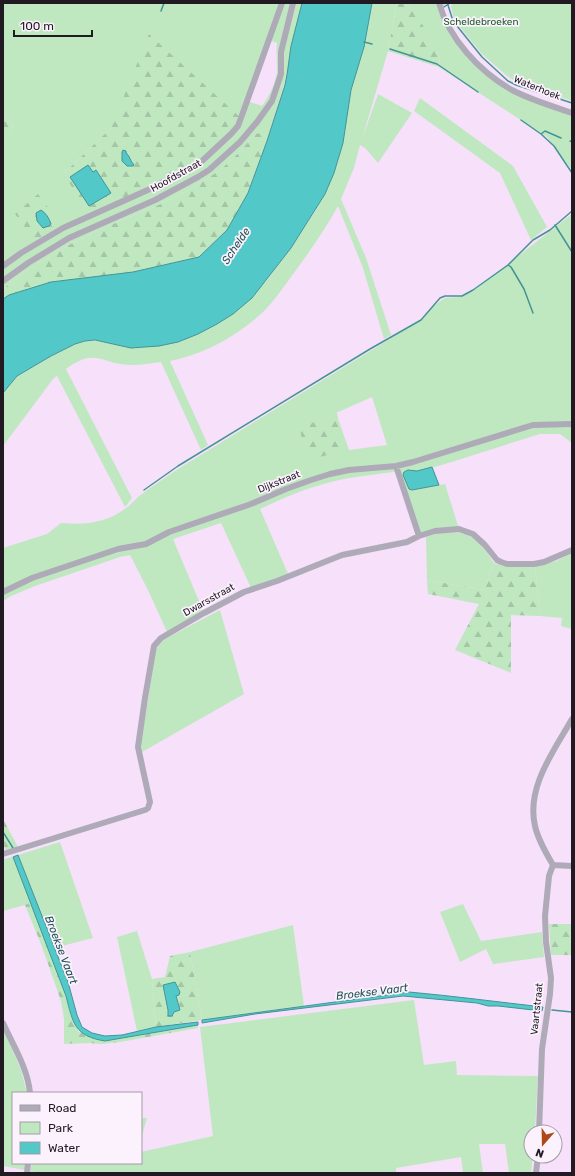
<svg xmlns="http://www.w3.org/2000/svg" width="575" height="1176" font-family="Rubik,sans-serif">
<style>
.green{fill:#bfe8c1;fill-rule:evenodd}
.forest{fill:url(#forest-firs);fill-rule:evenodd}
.water{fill:#53c8c9;stroke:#449497}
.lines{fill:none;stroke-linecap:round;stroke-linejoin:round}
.stream{stroke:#449497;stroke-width:1.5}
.minor{stroke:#aeaab8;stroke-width:6}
.labels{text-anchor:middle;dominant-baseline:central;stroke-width:3.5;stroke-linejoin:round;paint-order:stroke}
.park-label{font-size:10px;fill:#1c5d27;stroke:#fbf2fd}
.street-label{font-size:10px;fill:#221a23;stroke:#fbf2fd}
.water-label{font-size:11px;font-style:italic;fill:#205353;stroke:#fbf2fd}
</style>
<defs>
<pattern id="forest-firs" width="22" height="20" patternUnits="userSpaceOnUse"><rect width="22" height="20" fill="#bfe8c1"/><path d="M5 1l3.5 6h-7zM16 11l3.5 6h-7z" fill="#a4c6a6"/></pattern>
</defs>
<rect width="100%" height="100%" fill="#f6e0fa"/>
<!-- green -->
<path class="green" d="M3,3h299l-11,43 -4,29 -20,66 -3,-6 -9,-1c-12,15 -27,31 -44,42 -37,26 -82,40 -123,59 -30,15 -59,33 -85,54v-145l10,-20 -10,-5zM269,40l8,3c-1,9 0,17 0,26 0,12 -8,28 -15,37l-15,-5zM111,128l39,61 -87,-15z
M372,3h25l-9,48 -26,88 16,-45 34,19 -34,50 -13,-15 -5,-3 -6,23 -13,31 25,59 25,77 -7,4 -21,-71 -25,-62c-14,25 -30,48 -47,71 -9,12 -17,24 -27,34 -25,24 -59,43 -94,50l38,84 -7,5 -40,-88c-10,1 -20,3 -31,3 -30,-1 -34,-18 -64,4l66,129 -7,9 -68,-131 -4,3 -50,67v-53l14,-17 34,-20 24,-12 10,-3 93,1 20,-8 35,-20 34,-34 24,-32 24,-37 10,-17 13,-32 13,-72 13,-43z
M406,3h41l-4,4 7,28 48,49 74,31v55l-25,-33 -108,-70 1,-11 -31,-51z
M453,3h119v98l-56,-19 -10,-7 -24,-21 -28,-34 -3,-14z
M420,98l93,68 34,61 -16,13 -31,-67 -86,-62z
M572,214v229l-12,-9h-20l-98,31 -25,6h-9l4,19 33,-6 14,45 -40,7 -21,-65c-22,4 -45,5 -67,11 -25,6 -48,16 -71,27l29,67 -37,14 -31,-67 -48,16 31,74 -36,21 -20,-44 -18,-35 -10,2 -85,29 -24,10 -8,5v-53l44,-14 14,-11c24,2 46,0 65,-15 6,-4 10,-10 16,-14 12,-9 24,-17 36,-25l246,-151 8,-11 13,-9 14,-1 17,-8zM372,397l15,48 -38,5 -13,-37z
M452,532c24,1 30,13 42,31l-10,27 -57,-10 -1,-43 10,-3z
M572,553v76l-11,-3 1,-8 -22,-2 -5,-50 21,-5z
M220,610l24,84 -102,58 -1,-8 14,-89 2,-7 6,-8z
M60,842l33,96 -39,10 -36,-93z
M13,857l18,45 -6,3 -22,6v-52z
M463,904l18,37 61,-9 2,25 -51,7 -7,-15 -26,13 -20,-50z
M293,925l11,81 -102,14 -12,-68z
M137,931l15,48 4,48 -19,4 -20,-94z
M414,1000l10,65 32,-4 1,14 81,1 -3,56h-4v24h2l-2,17h-22l-4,-29h-26l4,29h-20l-2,-16 -65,11v5h-345v-6h-20l1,-4h109v-11l72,-16 -13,-109z
M5,1032l16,38 6,23h-14v70h12v7l-22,-4v-133z
M141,1118h6l-6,21z"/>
<!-- forest -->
<path class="forest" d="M397,3h9l3,2 13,19 18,32 -1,11 -51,-16z
M149,34l92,84 -3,8 -36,35 -111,54 -28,-41 48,-46zM88,165l5,7 2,-2 -5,36z
M3,119l10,5 -10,20z
M261,133l3,2 3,6 -19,52 -21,37 -28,27 -66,15 -124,23 -6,4v-10c26,-21 55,-39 85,-54 41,-19 86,-33 123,-59 17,-11 32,-27 44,-42z
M38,194l25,34 -26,15 -22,-29z
M337,413l6,38 -35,9 -9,-32z
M494,563l9,3h32l5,50 -29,-1v58l-56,-23 24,-46 -51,-10 -1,-14 57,10z
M3,819l15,28 -12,3 -3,-5z
M31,902l35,94 5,21 8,15 40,7 79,-14v3l-78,14 -18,2 -13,-1 -25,1v-25l-3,-18 -20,-57 -16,-39z
M549,924h23v31h-21z
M190,952l12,68 -46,7 -4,-48 13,-2 5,-21zM175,982l1,14 4,14 -6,2 -5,-2 -6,-25z
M31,1167h21l-1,6h-21z"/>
<!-- water -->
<path class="water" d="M302,3h70l-8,44 -13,43 -8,53 -9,30 -9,21 -34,54 -39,50 -19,16 -16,10 -19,10 -20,8 -19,4 -28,2 -36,-8 -10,1 -10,3 -24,12 -34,20 -14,17v-94l6,-4 42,-13 82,-10 66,-15 28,-27 21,-37 19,-52 18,-56 2,-10 4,-29z
M123,150l3,1v2c4,3 4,8 8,12l-1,1h-6l-5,-5v-9z
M88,165l5,7 3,-2 15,23 -22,13 -19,-29z
M41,210c5,3 8,8 10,14l-2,2 -6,2 -6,-7 -1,-8z
M432,467l7,18 -27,5 -3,-1 -6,-14 1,-3 4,-2 9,1z
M18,855l50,127 9,33 5,12 10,6 13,3 17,-1 34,-8 42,-5v3l-93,16c-31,-5 -32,-18 -39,-45l-53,-139z
M175,982l5,10 -1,3 -3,1 4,14 -6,2 -2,4h-4v-6l-5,-25z
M409,992c45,4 89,10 134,15l-1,4 -44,-5h-10l-11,-3 -74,-7 -148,18 -53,9v-3z"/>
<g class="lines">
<!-- stream -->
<path class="stream" d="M448,5l5,16 29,36 26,24 8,4 56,18
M444,7l6,-4
M161,11l3,-8
M364,42l8,2
M390,49l47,15 41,28
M521,120l20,14 4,-3 16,7
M541,134l13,12 18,27
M570,141l2,1
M555,225l17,27
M508,265l3,2 13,22 9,24
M144,490l34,-24 192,-117 51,-29 19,-22 5,-2h17l11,-6 35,-25 25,-25 17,-10 22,-19
M3,832l10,16
M552,1010l20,2"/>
<!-- minor -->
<path class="minor" d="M439,3c10,36 41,69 73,87 19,10 40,16 60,23
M3,266l18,-13 42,-25 87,-39 42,-22 10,-6 29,-27 7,-8 3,-8 41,-115
M3,281l25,-18 41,-25 86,-38 43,-23 11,-7 31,-28 17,-20 15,-21 9,-27v-22l12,-49
M396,466l23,70
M3,592l29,-14 86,-29 28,-5 23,-12 82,-28 35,-15 25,-9 19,-6 19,-4 47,-4 17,-4 120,-37 39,-1
M3,854l142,-44 3,-2 2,-6 -12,-55 7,-49 9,-52 7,-8 43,-25 40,-21 33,-11 65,-26 65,-13 12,-6 16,-5 24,-2 14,5 12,11 12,15 4,2 6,2h27l10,-2 28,-12
M553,865c-7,-12 -15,-25 -18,-39 -9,-39 19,-75 37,-107
M553,865l19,1
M3,1023c10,22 25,46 27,70
M539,1132l3,-83 8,-55 1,-16 -5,-36 -1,-26 4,-40 4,-11
M27,1173l1,-10
M536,1173l2,-17"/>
</g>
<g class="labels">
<!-- park labels -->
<g class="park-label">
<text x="481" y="22">Scheldebroeken</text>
</g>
<!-- street labels -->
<g class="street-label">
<text transform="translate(537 88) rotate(22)">Waterhoek</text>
<text transform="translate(176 176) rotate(-29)">Hoofdstraat</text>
<text transform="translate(279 482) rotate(-22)">Dijkstraat</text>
<text transform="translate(209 600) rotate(-29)">Dwarsstraat</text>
<text transform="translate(537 1009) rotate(-84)">Vaartstraat</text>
</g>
<!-- water labels -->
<g class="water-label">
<text transform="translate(236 246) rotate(-56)">Schelde</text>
<text transform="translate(61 950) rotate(69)">Broekse Vaart</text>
<text transform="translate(372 992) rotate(-7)">Broekse Vaart</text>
</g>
</g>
<!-- border -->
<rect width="575" height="1176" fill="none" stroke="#221a23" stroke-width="8"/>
<!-- legend -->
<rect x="12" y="1092" width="130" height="72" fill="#fbf2fd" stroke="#a49ca6"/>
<rect x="20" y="1105" width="20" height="6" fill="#aeaab8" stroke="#a49ca6"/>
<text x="48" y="1112" font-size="12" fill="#221a23">Road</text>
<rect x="20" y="1122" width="20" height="12" fill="#bfe8c1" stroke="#a49ca6"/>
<text x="48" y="1132" font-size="12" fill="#221a23">Park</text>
<rect x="20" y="1142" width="20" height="12" fill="#53c8c9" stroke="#a49ca6"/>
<text x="48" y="1152" font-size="12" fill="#221a23">Water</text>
<!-- north arrow -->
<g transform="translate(543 1144) rotate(200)"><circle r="19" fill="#fbf2fd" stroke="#a49ca6"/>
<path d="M0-3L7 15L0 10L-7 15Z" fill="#ad4916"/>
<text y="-6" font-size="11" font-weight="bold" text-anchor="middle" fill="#221a23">N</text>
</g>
<!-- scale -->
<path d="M14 30v6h78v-6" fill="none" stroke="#221a23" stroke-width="2"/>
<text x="20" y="30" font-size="12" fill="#221a23" stroke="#fbf2fd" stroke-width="3" paint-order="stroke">100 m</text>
</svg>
